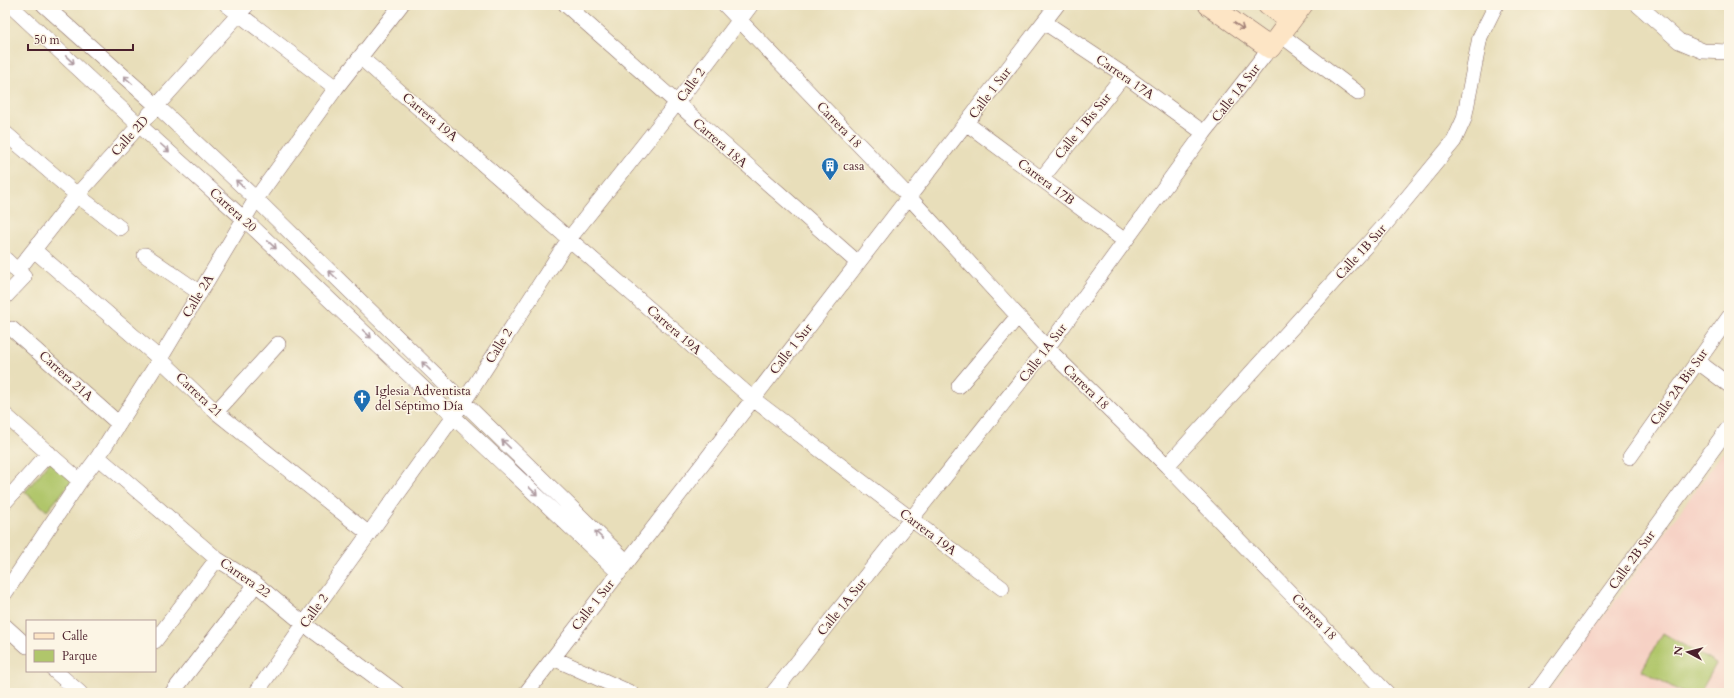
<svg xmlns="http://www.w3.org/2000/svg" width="1734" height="698" font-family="Cardo,serif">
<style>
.built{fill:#f6d1c5}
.green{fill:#b0c66b;stroke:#7d724b}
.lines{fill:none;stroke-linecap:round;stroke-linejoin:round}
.street-casing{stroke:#81625d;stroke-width:16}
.secondary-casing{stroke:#81625d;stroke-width:22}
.street{stroke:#fff;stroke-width:15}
.secondary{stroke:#fde5c5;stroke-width:21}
.oneway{stroke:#a48278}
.oneway2{stroke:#ae9aa0}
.labels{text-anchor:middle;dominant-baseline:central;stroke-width:3;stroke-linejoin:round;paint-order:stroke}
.street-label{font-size:13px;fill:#4a1f2b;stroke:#fcf5e5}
.poi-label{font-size:13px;fill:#4a1f2b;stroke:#fcf5e5;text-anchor:start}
</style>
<rect width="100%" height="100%" fill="#fcf5e5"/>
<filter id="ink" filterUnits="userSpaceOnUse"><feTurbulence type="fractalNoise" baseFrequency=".025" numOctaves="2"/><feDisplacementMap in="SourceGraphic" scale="8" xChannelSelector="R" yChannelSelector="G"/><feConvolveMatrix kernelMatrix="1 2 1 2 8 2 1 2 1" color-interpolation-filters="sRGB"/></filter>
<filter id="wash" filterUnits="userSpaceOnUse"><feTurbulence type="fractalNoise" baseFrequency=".012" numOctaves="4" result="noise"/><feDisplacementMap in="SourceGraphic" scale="16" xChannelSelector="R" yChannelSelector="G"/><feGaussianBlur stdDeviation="0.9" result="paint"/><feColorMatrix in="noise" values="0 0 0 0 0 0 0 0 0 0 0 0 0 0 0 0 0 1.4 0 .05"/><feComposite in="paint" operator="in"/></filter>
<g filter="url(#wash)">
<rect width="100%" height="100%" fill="#e8deba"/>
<!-- built -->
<path class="built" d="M1729,444v249h-181z"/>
<!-- green -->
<path class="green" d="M50,462l22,19 -25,30 -22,-19z
M1663,633l53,31 -16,29h-17l-41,-23z"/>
</g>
<g filter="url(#ink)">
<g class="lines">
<defs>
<path id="street" d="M10,5l130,121 104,93 375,354
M44,5l113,101 99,93 371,363
M227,5l109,83
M566,5l292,258
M725,5l184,192 138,151 120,118 220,227
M1638,5l41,36 24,10 26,1
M1044,22l80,53 80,58
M1281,35l77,58
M360,57l393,342 249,189
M966,123l159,118
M5,133l72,62 43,33
M1042,178l82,-103
M34,250l126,109 56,53 153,122
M145,255l55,38
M5,259l19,18 -19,20
M17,271l60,-76 170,-190
M12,329l107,95
M1697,361l32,24
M959,386l59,-70
M216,412l62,-68
M5,415l75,66
M98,457l119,102 39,25 48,40 93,69
M1630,457l99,-140
M1167,466l216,-239 71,-86 10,-22 16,-82 16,-32
M5,502l44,-49
M5,593l75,-112 18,-24 62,-98 96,-160 80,-111 65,-83
M5,626l22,20
M155,641l62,-82
M553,658l78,35
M55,671l25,22
M172,693l84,-109
M256,693l48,-69 159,-221 106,-164 107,-135 75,-99
M526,693l531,-688
M773,693l274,-345 157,-215 66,-85
M1536,693l193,-266"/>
<path id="secondary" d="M1209,5l61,43 32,-43
M1268,5l22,15"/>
</defs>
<!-- street casing -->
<use href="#street" class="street-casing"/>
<!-- secondary casing -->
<use href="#secondary" class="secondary-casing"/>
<!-- street -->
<use href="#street" class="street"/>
<!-- secondary -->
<use href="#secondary" class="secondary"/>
</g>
<!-- one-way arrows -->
<defs><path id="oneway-shaft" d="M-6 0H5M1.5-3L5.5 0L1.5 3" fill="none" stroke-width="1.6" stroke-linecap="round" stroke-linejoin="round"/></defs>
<use class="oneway" href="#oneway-shaft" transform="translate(1239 26) rotate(35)"/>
<g class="oneway2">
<use href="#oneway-shaft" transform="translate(70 60) rotate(43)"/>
<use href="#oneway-shaft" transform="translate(128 80) rotate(-138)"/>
<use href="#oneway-shaft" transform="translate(165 148) rotate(42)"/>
<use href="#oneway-shaft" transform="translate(240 184) rotate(-137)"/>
<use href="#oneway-shaft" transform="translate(272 245) rotate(43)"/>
<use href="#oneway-shaft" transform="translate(333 275) rotate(-135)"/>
<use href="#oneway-shaft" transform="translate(367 334) rotate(43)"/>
<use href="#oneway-shaft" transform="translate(426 366) rotate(-135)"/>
<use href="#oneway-shaft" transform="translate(506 444) rotate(-136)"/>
<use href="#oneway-shaft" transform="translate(533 491) rotate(44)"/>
<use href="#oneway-shaft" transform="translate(599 535) rotate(-136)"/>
</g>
</g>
<!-- icons -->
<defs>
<symbol id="building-pin" viewBox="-11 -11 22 30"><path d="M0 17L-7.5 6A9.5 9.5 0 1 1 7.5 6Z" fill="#1f6fb2" stroke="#fcf5e5"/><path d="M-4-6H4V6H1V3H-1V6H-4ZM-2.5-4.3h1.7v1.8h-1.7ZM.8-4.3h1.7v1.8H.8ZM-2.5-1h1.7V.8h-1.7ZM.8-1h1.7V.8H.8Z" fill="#fff"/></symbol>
<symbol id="church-pin" viewBox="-11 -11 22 30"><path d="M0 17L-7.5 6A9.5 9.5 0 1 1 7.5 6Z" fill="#1f6fb2" stroke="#fcf5e5"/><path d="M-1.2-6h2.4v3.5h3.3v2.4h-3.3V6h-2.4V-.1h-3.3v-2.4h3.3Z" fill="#fff"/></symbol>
</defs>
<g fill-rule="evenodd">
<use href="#building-pin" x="820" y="156" width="20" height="27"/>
<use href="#church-pin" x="352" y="388" width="20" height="27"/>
</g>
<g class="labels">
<!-- street labels -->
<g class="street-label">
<text transform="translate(1125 77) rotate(35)">Carrera 17A</text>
<text transform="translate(691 85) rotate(-54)">Calle 2</text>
<text transform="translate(990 93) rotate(-53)">Calle 1 Sur</text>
<text transform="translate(1236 93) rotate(-52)">Calle 1A Sur</text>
<text transform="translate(430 117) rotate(40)">Carrera 19A</text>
<text transform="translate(839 125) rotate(46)">Carrera 18</text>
<text transform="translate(1083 126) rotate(-51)">Calle 1 Bis Sur</text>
<text transform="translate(130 136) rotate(-48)">Calle 2D</text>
<text transform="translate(720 143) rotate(41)">Carrera 18A</text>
<text transform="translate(1046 182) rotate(37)">Carrera 17B</text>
<text transform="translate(233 210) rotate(42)">Carrera 20</text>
<text transform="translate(1361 252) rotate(-48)">Calle 1B Sur</text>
<text transform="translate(198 296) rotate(-59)">Calle 2A</text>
<text transform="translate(674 330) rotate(41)">Carrera 19A</text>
<text transform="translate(499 346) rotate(-58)">Calle 2</text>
<text transform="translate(791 349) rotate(-52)">Calle 1 Sur</text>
<text transform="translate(1043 353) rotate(-53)">Calle 1A Sur</text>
<text transform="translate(66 376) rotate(42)">Carrera 21A</text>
<text transform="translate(1086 387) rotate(44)">Carrera 18</text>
<text transform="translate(1679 387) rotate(-55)">Calle 2A Bis Sur</text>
<text transform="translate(199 395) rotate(43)">Carrera 21</text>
<text transform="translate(928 532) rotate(37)">Carrera 19A</text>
<text transform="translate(1632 560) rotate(-54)">Calle 2B Sur</text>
<text transform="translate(245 578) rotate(35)">Carrera 22</text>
<text transform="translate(593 605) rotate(-52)">Calle 1 Sur</text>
<text transform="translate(842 607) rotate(-51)">Calle 1A Sur</text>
<text transform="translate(314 611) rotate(-54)">Calle 2</text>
<text transform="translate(1314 617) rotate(46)">Carrera 18</text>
</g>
<!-- poi labels -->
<g class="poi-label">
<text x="843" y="166">casa</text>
<text x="375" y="391">Iglesia Adventista<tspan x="375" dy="15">del Séptimo Día</tspan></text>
</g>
</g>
<!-- margin -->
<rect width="1734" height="698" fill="none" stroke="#fcf5e5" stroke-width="20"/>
<!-- legend -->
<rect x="26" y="620" width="130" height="52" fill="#fcf5e5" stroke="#b59f9b"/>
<rect x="34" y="633" width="20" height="6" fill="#fde5c5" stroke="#b59f9b"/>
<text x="62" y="640" font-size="12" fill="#4a1f2b">Calle</text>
<rect x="34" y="650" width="20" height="12" fill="#b0c66b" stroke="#b59f9b"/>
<text x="62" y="660" font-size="12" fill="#4a1f2b">Parque</text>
<!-- north arrow -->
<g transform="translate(1688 652) rotate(277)" stroke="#fcf5e5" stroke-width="3" paint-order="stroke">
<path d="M0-3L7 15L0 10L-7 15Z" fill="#4a1f2b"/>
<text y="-6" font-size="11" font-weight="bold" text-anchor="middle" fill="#4a1f2b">N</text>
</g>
<!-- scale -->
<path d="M28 44v6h105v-6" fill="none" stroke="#4a1f2b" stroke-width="2"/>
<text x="34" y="44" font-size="12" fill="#4a1f2b" stroke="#fcf5e5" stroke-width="3" paint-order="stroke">50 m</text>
</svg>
